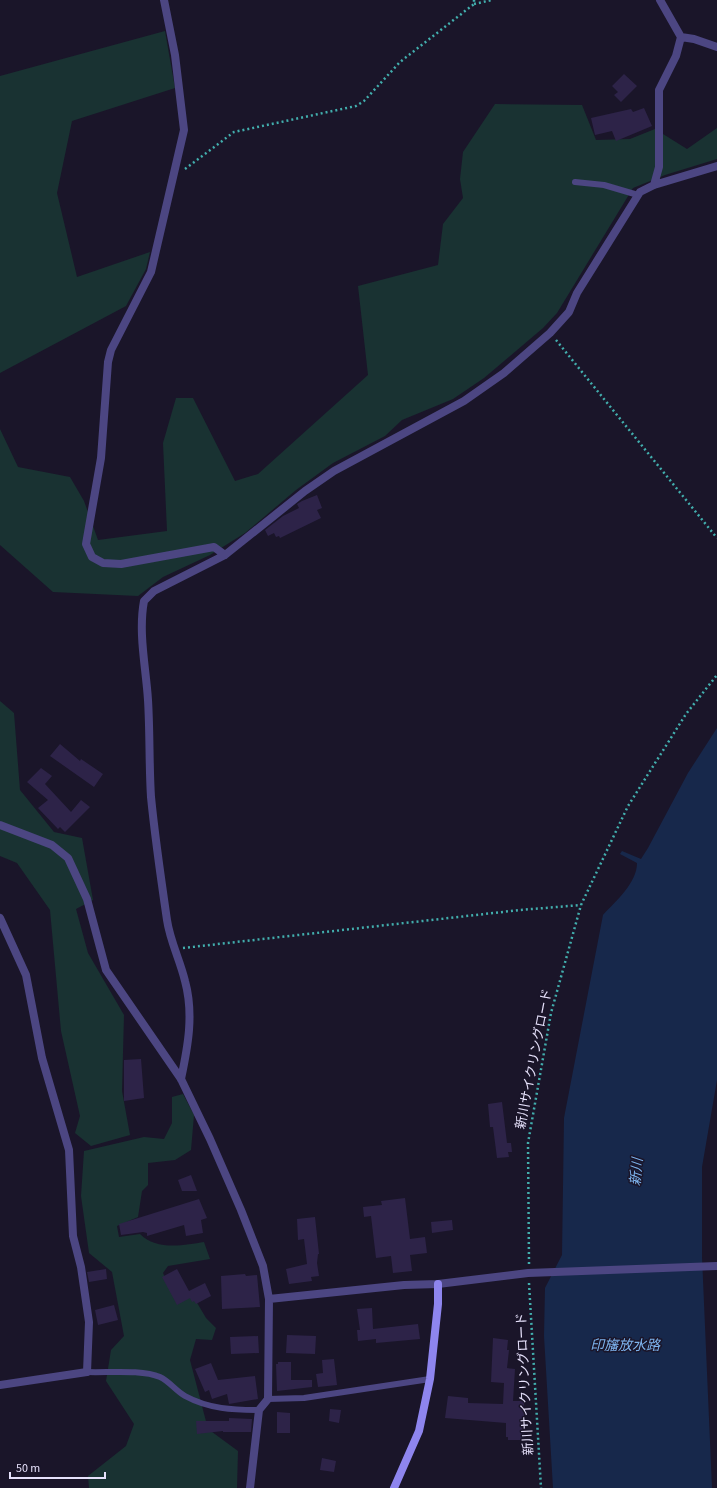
<svg xmlns="http://www.w3.org/2000/svg" width="717" height="1488" font-family="'Source Sans 3','Noto Sans JP',sans-serif">
<style>
.green{fill:#193232}
.water{fill:#17284b}
.building{fill:#2d2348}
.lines{fill:none;stroke-linecap:round;stroke-linejoin:round}
.path{stroke:#42aead;stroke-width:2.5;stroke-dasharray:2 3;stroke-linecap:butt}
.lane{stroke:#4c4682;stroke-width:6}
.street{stroke:#4c4682;stroke-width:8}
.secondary{stroke:#8e85ee;stroke-width:8}
.labels{text-anchor:middle;dominant-baseline:central;stroke-width:3;stroke-linejoin:round;paint-order:stroke}
.street-label{font-size:13px;fill:#e6e1fb;stroke:#1a1529}
.water-label{font-size:14px;font-style:italic;fill:#7db3ed;stroke:#1a1529}
</style>
<rect width="100%" height="100%" fill="#1a1529"/>
<!-- green -->
<path class="green" d="M165,31l10,57 -103,33 -15,72 20,84 73,-25 -4,17 -20,37 -126,67v-297z
M495,104l87,1 14,35 34,-1 25,-10 32,20 30,-21v31l-52,16 -32,13 -76,125 -14,15 -59,50 -31,21 -51,21 -17,16 -52,27 -37,27 -51,43 -35,22 -47,22 -25,19 -85,-4 -53,-47v-116l18,38 52,10 14,24 14,39 69,-9 -4,-88 13,-45h17l42,83 23,-7 110,-99 -10,-89 80,-21 5,-41 20,-26 -3,-19 3,-27z
M0,701l14,12 6,77 34,42 28,6 11,62 -17,9 12,44 36,62 -2,76 8,44 -39,11 -16,-13 5,-17 -19,-85 -11,-121 -33,-47 -17,-7z
M183,1094l11,21 -3,35 -16,10 -27,3v22l-6,6 -4,26 -21,9 2,11 21,-3c16,17 45,11 64,8l6,17 -42,7 -5,7 13,29 17,-6 13,22 10,10 -4,12 -16,-1 -6,21 18,69 30,22 -1,37h-148l-1,-12 38,-30 8,-22 -28,-43 5,-31 13,-14 -12,-64 -23,-19 -8,-57 3,-45 60,-14 20,2 8,-16v-26z"/>
<!-- water -->
<path class="water" d="M717,728v352l-15,87v90l10,231h-159l-9,-152 1,-48 17,-33 2,-137 39,-203c13,-14 34,-32 34,-52l-17,-9 2,-3 19,8 7,-11 40,-75z"/>
<!-- building -->
<path class="building" d="M624,74l13,12 -16,16 -7,-7 4,-3 -6,-6z
M644,108l8,18 -36,15 -4,-10 -17,4 -4,-17 40,-9 2,3z
M317,495l5,13 -5,2 4,8 -41,20 -1,-2 -3,1 -2,-4 -6,3 -3,-6 18,-14 16,-8 -2,-4 5,-3z
M60,744l20,17 1,-2 22,15 -9,13 -44,-31z
M41,768l11,8 -7,8 26,28 10,-12 9,7 -25,25 -5,-5 -2,2 -20,-21 10,-8 -21,-18z
M141,1059l3,39 -20,3v-41z
M502,1102l5,41h4l1,9h-4l1,5 -12,1 -4,-31h-3l-2,-23z
M191,1175l6,16h-15l-4,-11z
M405,1198l5,41 15,-2 2,16 -17,2 2,16 -19,2 -2,-17 -15,2 -5,-42 -7,1 -1,-10 19,-2 -1,-4z
M199,1199l8,19 -6,2 2,13 -17,3 -2,-11 -37,11v-3l-4,-1 -22,3 -2,-11z
M315,1217l4,37h-1l-1,9 2,13 -8,1 1,4 -23,3 -3,-15 21,-5 -3,-25 -6,1 -1,-21z
M452,1220l1,10 -21,3 -1,-11z
M106,1269l1,10 -18,3 -2,-10z
M177,1269l12,22 16,-8 6,13 -15,8 -2,-3 -2,1 -2,-4 -13,7 -15,-28z
M245,1274l1,2 11,-1 3,32 -38,2 -1,-33z
M114,1305l4,15 -20,5 -3,-15z
M372,1308l1,21 45,-5 2,15 -44,4v-4l-18,2 -1,-11h3l-3,-21z
M287,1335l29,1 -1,18 -29,-1z
M258,1336l1,17 -28,1 -1,-17z
M493,1338l15,2 -1,10h2l-2,18 8,1 -2,32h11v39h-16v-3h-2v-14l-61,-5 3,-22 20,2v5l35,1 1,-21 -13,-1z
M334,1359l3,26 -19,2 -2,-13 7,-1 -1,-13z
M278,1362h13v18h21v7l-35,4 -1,-27h2z
M211,1363l7,17 37,-4 3,23 -29,5 -2,-10 -15,5 -3,-9 -4,2 -10,-23z
M330,1409l11,1 -2,13 -10,-2z
M277,1412l13,1v20h-13z
M229,1418l23,1 -1,13h-28v-1l-26,3 -1,-13h33z
M322,1458l14,3 -2,11 -14,-2z"/>
<g class="lines">
<!-- path -->
<path class="path" d="M474,4l18,-4
M185,169l49,-37 122,-26 8,-5 36,-39 74,-58v-4
M556,340l161,198
M183,948l337,-38 61,-5
M529,1264l-1,-121 23,-130 30,-108 47,-99 58,-92 31,-39
M529,1283l12,205"/>
<!-- lane -->
<path class="lane" d="M575,182l29,3 34,10
M87,1372c20,1 54,-3 73,5 9,4 16,14 25,19 24,13 48,14 74,14
M268,1399l36,-1 126,-19"/>
<!-- street -->
<path class="street" d="M164,0l11,55 9,75 -33,142 -40,78 -3,12 -7,96 -15,86 6,13 11,6 18,1 93,-17 11,8
M681,37l13,2 23,8
M654,185l5,-18v-77l17,-34 5,-19 -21,-37
M0,825l52,20 16,13 19,41 19,71 75,109 29,60 31,71 22,56 6,33 135,-14 34,-1 90,-11 189,-7
M0,918l26,57 16,83 27,92 4,86 8,31 8,55 -2,50 -87,13
M181,1079c7,-33 13,-65 4,-98 -5,-21 -15,-40 -18,-61 -6,-41 -12,-82 -16,-123 -2,-32 -1,-64 -3,-97 -2,-32 -10,-67 -4,-99l10,-10 71,-36 80,-64 29,-20 130,-70 40,-28 46,-40 19,-21 8,-19 63,-101 14,-7 63,-19
M250,1488l9,-78 9,-11 1,-100"/>
<!-- secondary -->
<path class="secondary" d="M394,1488l25,-57 11,-52 8,-75v-20"/>
</g>
<g class="labels">
<!-- street labels -->
<g class="street-label">
<text transform="translate(534 1059) rotate(-79)">新川サイクリングロード</text>
<text transform="translate(525 1384) rotate(-93)">新川サイクリングロード</text>
</g>
<!-- water labels -->
<g class="water-label">
<text transform="translate(637 1172) rotate(-85)">新川</text>
<text x="625" y="1346">印旛放水路</text>
</g>
</g>
<!-- scale -->
<path d="M10 1472v6h95v-6" fill="none" stroke="#e6e1fb" stroke-width="2"/>
<text x="16" y="1472" font-size="12" fill="#e6e1fb" stroke="#1a1529" stroke-width="3" paint-order="stroke">50 m</text>
</svg>
